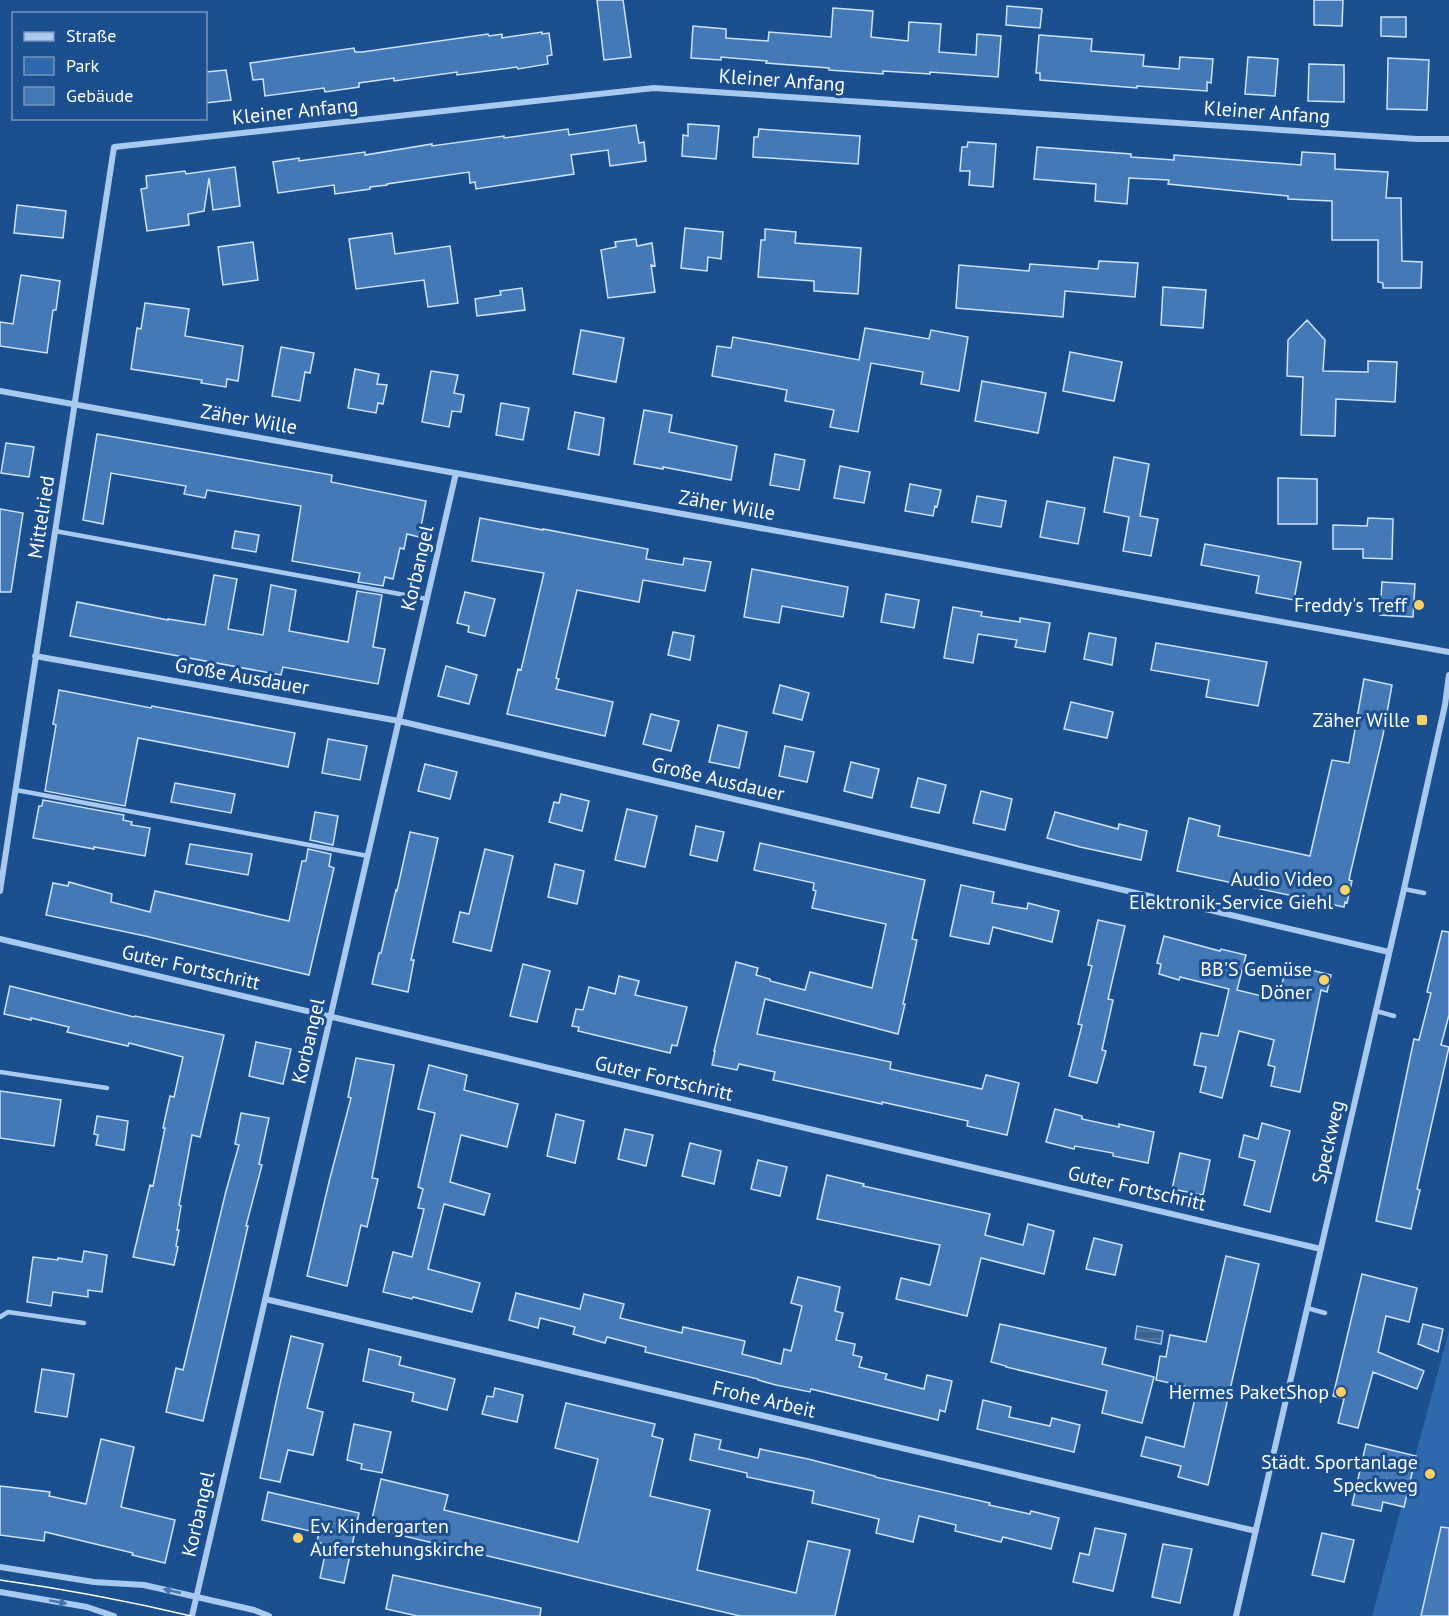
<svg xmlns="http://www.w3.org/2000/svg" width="1449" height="1616" font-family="'PT Sans',sans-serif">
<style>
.park{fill:#2e69ad}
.water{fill:url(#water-rules);stroke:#9cc4f0;stroke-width:1.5}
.building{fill:#4478b7;stroke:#cfe3fa;stroke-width:1.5}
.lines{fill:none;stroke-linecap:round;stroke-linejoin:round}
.lane{stroke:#a9c9ee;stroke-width:4.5}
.street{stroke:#a9c9ee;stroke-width:6}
.tram{stroke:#fff;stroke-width:1.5}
.oneway{fill:#4674ac}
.poi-dot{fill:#ffd166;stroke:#1b4f8f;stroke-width:2}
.labels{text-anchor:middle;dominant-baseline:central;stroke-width:6;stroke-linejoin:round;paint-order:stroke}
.street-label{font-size:20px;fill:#fff;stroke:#1b4f8f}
.poi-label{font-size:20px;fill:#fff;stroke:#1b4f8f;text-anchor:end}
</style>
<defs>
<pattern id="water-rules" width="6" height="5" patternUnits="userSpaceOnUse" patternTransform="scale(1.5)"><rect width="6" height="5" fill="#3c6290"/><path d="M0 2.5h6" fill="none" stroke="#597aa1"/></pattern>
</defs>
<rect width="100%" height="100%" fill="#1b4f8f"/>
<!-- park -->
<path class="park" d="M1449,1331v285h-77z"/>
<!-- water -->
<path class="water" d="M1137,1326l26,5 -2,13 -26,-5z"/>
<!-- building -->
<path class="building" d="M597,0h26l8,57 -27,3z
M1314,0h29l-1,26 -28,-1z
M1007,6l35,3 -2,19 -34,-3z
M833,8l40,3 -2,26 37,4 1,-19 32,2 -2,28 37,3 1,-21 24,2 -3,41 -68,-5v2l-47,-3v3l-54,-4v-2l-63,-5 1,-2 -46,-4v3l-30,-2 2,-32 33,3v9l42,3 1,-9 62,5z
M1381,17h25v20l-25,-1z
M542,32v2l7,-1 3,22 -5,1 1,8 -30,5 -1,-2 -60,8v-3l-63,9v-3l-35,5v4l-34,5 -1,-4 -59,8 -2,-17 -10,1 -3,-17 104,-15 1,4h7l126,-18 1,2 13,-2v4z
M1039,35l53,4 -1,12 53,4 -1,11 36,3 1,-12 33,2 -2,24 -4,-1v9l-70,-5v2l-97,-8v-7h-4z
M1248,57l30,2 -3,37 -30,-2z
M1388,58l41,2 -2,50 -40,-1z
M1309,64l35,1v37l-36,-1z
M226,70l5,30 -25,3v-31z
M688,124l31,2 -3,33 -34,-3 1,-21 5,1z
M636,125l3,18 5,-1 2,19 -36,5 -2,-16 -37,5 3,19 -98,15 -1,-7 -5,1 -1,-11 -82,12v1l-17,2v2l-35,5 -1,-9 -56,8 -5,-31 26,-4v3l66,-9v3l67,-11v2l72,-10v2l64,-9 1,6z
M759,129l101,7 -2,28 -105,-7 1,-20h4z
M968,142l28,2 -3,43 -24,-2 1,-14h-10l2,-24h5z
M1037,147l94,7v3l43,3v-5l127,10 1,-13 33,2v15l53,3 -2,26h15l1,63 20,1 -1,26h-38v-5l-5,-1v-42h-46v-39l-44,-2v-3l-120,-12 1,-4 -40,-2 -2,26 -32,-3 1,-17 -62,-5z
M235,167l5,39 -27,4 -4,-32 -5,33 -16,3 1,11 -42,6 -6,-42 6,-1 -1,-12 39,-5 1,3z
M17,205l49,6 -3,27 -49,-5z
M685,228l38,4 -2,27 -13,-2 -1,14 -26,-3z
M765,229l31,3 -1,11 66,5 -3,46 -44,-3v-10l-56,-4 3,-37h4z
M392,233l3,21 55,-8 8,57 -30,4 -4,-27 -68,9 -7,-50z
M636,239l1,7 15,-3 3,23 -4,-1 4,27 -47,6 -7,-48 15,-3 -1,-5z
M253,242l5,38 -35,5 -5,-38z
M1099,261l39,2 -3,34 -70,-6 -2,26 -107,-9 3,-43 70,6 1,-7 68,5z
M21,275l39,6 -4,29h-3l-6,43 -47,-7v-24l13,2z
M1163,287l43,3 -3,38 -42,-3z
M522,288l3,22 -48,6 -2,-17 26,-4 -1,-4z
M145,303l44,6 -4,27 58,10 -5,35 -11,-2 -1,8 -25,-4 1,-3 -71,-11 6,-41 4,1z
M1307,320l18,20 -2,31 45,1v-11l29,1 -2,40 -59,-3 -1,37 -34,-1 2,-58 -16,-1 1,-36z
M865,328l64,11 2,-9 37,7 -9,54 -38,-7 2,-12 -52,-9 -13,69 -28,-5 4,-17 -49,-9 2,-11 -75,-14 5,-30 14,2 2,-11 126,23z
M581,330l43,8 -8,44 -43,-8z
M281,347l33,6 -4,20 -5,-1 -5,29 -28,-5z
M1070,352l52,10 -8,39 -51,-10z
M355,369l24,5 -2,10 10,1 -4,19 -5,-1 -2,10 -28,-5z
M431,371l27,4 -4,18 10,2 -3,17 -9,-1 -3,16 -27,-5z
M982,381l64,12 -8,40 -63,-12z
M501,403l28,5 -6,32 -27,-5z
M644,410l28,5 -3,17 68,14 -6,34 -68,-13v2l-29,-5z
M575,412l29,6 -5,37 -31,-6z
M97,434l235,41 -1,7 95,19 -7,36 -12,-3 -3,15 -4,-1 -7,31 -8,-2 -2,9 -25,-4 2,-9 -68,-12 9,-55 -94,-16 -2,8 -21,-4 2,-8 -75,-13 -8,51 -20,-4z
M6,443l28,4 -5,30 -28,-4z
M775,454l30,6 -6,30 -29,-5z
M1114,457l35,7 -9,52 18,3 -7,37 -28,-5 6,-34 -25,-5z
M840,466l30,6 -6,31 -30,-5z
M1278,478l39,1v45h-39z
M910,484l31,6 -4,17 -2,-1 -2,10 -28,-5z
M977,496l29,5 -5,26 -29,-5z
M1047,501l38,7 -7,36 -38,-7z
M0,509l23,4 -12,79h-11z
M480,518l63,12v-1l105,20 -2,10 37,6 1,-7 27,4 -6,29 -62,-11 -4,22 -62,-12 -21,88 3,1 -3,10 57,13 -8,34 -98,-22 11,-45 3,1 23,-97 -72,-12z
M1368,518l25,1 -1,40 -29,-1v-9h-30v-24l34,1z
M235,531l24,4 -3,17 -24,-4z
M1205,544l96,18 -7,38 -38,-7 3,-17 -58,-11z
M752,569l96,18 -5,30 -61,-11 -3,17 -35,-6z
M214,575l23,4 -9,50 35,6 8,-50 25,5 -7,41 59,11 9,-51 25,4 -9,52 12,2 -7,35 -95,-17 -2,8 -211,-39 7,-34 91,18v-1l37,6z
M1382,582l33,2 -2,33 -33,-2z
M465,592l30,7 -10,37 -17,-4 1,-6 -12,-3z
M886,594l33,6 -5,28 -33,-6z
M953,607l29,5 -1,4 39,6v-4l30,5 -5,29 -30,-5 2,-7 -39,-6 -5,29 -29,-5z
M673,632l21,4 -4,24 -22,-5z
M1089,633l27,5 -4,27 -28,-6z
M1156,643l111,19 -9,44 -52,-9 3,-17 -58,-10z
M446,666l31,9 -8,29 -31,-8z
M1364,679l28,6 -9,50 -33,140 -1,5 3,1 -5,22 -2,-1 -1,5 -167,-36 12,-53 31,8 -2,10 92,20 22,-96 17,3z
M780,685l29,8 -7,27 -29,-7z
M59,690l92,18 1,-2 143,27 -7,34 -150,-29 -13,68 -80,-15 11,-66 -3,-1z
M1071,702l42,10 -6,26 -43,-9z
M651,714l28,7 -8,30 -28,-7z
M718,725l29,7 -8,36 -30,-6z
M328,739l39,7 -7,34 -38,-7z
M785,746l29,6 -7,30 -28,-6z
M851,762l28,7 -7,29 -28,-7z
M425,764l32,8 -7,27 -32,-8z
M918,778l28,7 -7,28 -28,-6z
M175,783l60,11 -4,19 -60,-11z
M981,791l31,8 -7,31 -32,-7z
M561,794l28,7 -7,30 -33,-9 5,-20 5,1z
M43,800l81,15 -1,5 9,2 -1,3 19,3 -5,28 -51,-9v2l-61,-11 6,-32h3z
M627,809l30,7 -12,51 -30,-7z
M315,812l23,4 -5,29 -23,-5z
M1055,812l63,17 1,-5 28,7 -6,29 -61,-13 -33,-9z
M696,826l28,6 -7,29 -27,-6z
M410,832l28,6 -27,122h3l-6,32 -36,-8 7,-31h2l15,-63 1,1z
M760,843l165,37 -13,59 5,1 -14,64h2l-7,30 -133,-35 -8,35 134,28 -1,7 92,20 4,-14 33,8 -12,52 -40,-9 1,-5 -86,-19v2l-109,-24 2,-8 -36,-8 -2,6 -25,-5 3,-14h-1l22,-89 22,6 -2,7 14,4v2l35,9 5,-18 62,16 14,-64 -74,-16 4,-17 -3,-1 1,-7 -60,-13z
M190,844l62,10 -4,21 -62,-11z
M308,849l23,5 -2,12 5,2 -25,107 -164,-39 -99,-21 7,-32 15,3 1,-4 43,12 -1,8 39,10 5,-21 134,30 13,-60h4z
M485,849l28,7 -22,95 -38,-9 7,-30 9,2z
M555,864l29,7 -7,33 -29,-7z
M961,885l33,7 -2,11 35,6 1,-6 31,8 -7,31 -59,-15 -4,17 -39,-8z
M1098,920l27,6 -17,73 5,1 -11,50 4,1 -9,32 -28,-7 13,-51 -4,-1 14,-58 -4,-1z
M1442,931l7,1v83l-8,30 8,2 -32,142 3,1 -9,39 -35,-8 38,-182 5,1 12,-47 -4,-1z
M1164,936l56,15 1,-2 25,6 -9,35 41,10 9,-36 44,11 -4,17 -6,-2 -21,102 -29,-6 4,-19 -7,-2 6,-25 -35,-9 -17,67 -22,-6 6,-25 -12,-2 7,-32 17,3 11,-47 -49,-12 -1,3 -20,-6 2,-10 -4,-1z
M523,964l27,7 -13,51 -27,-6z
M619,976l20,5 -4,14 52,12 -10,39 -5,-1 -2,8 -92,-22 1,-4 -7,-1 4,-17 7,1 6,-23 26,7z
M10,986l124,31 1,-1 89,19 -24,102 -8,-2 -13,70 2,1 -4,24h2l-3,16 2,1 -4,18 -41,-8 17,-72 3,1 12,-58h-2l7,-32 4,1 9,-40 -54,-14 -1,3 -61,-14 2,-5 -38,-9v2l-27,-6z
M256,1042l35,7 -8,35 -34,-8z
M356,1058l38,7 -22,113 6,1 -11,48 -6,-2 -14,61 -40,-10 22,-94 22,-84 -3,-1z
M429,1065l38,10 -3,15 54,14 -11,43 -46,-12 -11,47 40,12 -6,21 -40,-11 -16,65 52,14 -8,29 -59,-15 -1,2 -29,-7 10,-40 19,5 12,-48 -6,-1 5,-19 -5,-2 17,-74 -17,-4z
M0,1091l61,9 -7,46 -54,-8z
M1055,1109l27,7v3l37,8v-3l35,8 -6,31 -35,-7v-3l-38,-7 -1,3 -28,-7z
M241,1113l28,5 -10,46 3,1 -16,61h2l-45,195 -37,-9 10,-44 7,2 43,-179 13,-46 -4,-1z
M556,1114l28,7 -9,42 -28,-7z
M97,1116l31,5 -4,29 -28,-5 2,-10 -4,-1z
M1262,1123l28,8 -20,81 -26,-7 11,-44 -16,-4 5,-22 14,4z
M625,1129l28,6 -7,31 -28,-7z
M690,1143l31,8 -7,33 -32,-8z
M1180,1153l30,7 -7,35 -31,-6z
M758,1160l29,7 -7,29 -29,-7z
M827,1175l37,9 -1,2 127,28 -5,21 38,10 5,-21 26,7 -10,43 -63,-16 -14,58 -71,-17 5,-21 29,7 10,-40 -123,-26z
M1094,1238l28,7 -7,30 -29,-6z
M84,1251l23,4 -5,37 -14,-2v7l-35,-5 -2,14 -24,-4 6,-45 25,3v-2l24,4z
M1226,1256l33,8 -51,221 -30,-8 3,-11 -40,-10 5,-19 38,10 13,-58 -41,-9 4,-24 6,1 4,-22 36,7z
M1362,1274l55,14 -8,34 -23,-6 -8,36 46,19 -7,18 -44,-17 -15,56 -20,-5 6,-24 -11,-3z
M798,1277l42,10 -5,24 8,2 -7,27 19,4 -2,11 9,2 -3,10 28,7 -2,5 39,10 3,-14 25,6 -7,31 -5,-2 -2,10 -127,-31 -1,3 -34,-7 -18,-5v-1l-113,-27 1,-5 -39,-10 -2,6 -32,-9 2,-7 -35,-9 -2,10 -29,-8 7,-27 64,16 4,-15 40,10 -4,14 62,15 1,-6 62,14 -3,13 39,10 3,-15 7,2 11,-45 -11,-3z
M1000,1324l106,24 -4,16 52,13 -12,46 -40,-10 5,-22 -101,-24v-1l-15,-4z
M1423,1324l20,5 -5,23 -20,-8z
M291,1336l32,8 -16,64 16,4 -10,43 -25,-5 -8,32 -20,-4 19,-90z
M369,1349l32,8 -2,8 56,14 -8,31 -35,-9 2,-8 -51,-12z
M42,1369l32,5 -7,43 -32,-5z
M495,1388l28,7 -6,27 -35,-8 5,-18 6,1z
M983,1400l28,7 -2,10 41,9 2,-8 28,7 -6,27 -97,-23z
M566,1403l89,21 -3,12 11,3 -13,57 60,14 -13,60 99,23 12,-52 42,9 -15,66h-95l-370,-88 11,-49 67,16 -4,15 134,32 20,-83 -43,-11z
M354,1424l37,8 -9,41 -21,-4 1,-5 -15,-4z
M695,1434l26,6 -2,9 39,9 2,-9 48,10 67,17v1l115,26 -1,2 41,9 1,-3 28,7 -8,31 -48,-12 -2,5 -46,-11 1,-6 -37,-9 -6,26 -37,-9 3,-14 -67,-16 2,-12 -67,-14v-4l-57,-13z
M101,1439l33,8 -13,60 54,13 -10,43 -33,-8 1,-2 -88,-21 -1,9 -44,-6v-49l50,6 -1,4 37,8z
M1366,1444l50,12 -12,51 -21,-5 -2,9 -29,-6z
M268,1492l91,21 -15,70 -24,-5 7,-33 -10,-3 2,-9 -57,-13z
M1441,1527l8,1v88h-28z
M1095,1528l31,6 -13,57 -40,-9 7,-29 9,2z
M1322,1533l32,7 -10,42 -32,-7z
M1163,1544l29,5 -12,54 -28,-6z
M393,1575l148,33 -1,8h-123l-31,-7z"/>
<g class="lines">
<!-- lane -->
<path class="lane" d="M55,531l372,68
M16,790l352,66
M1404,889l20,4
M1376,1011l18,5
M0,1072l107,16
M1307,1308l18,5
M0,1317l8,-5 76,11"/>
<!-- street -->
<path class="street" d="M0,391l1449,261
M35,656l364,65 990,231
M0,891l114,-744 540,-59 763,51h32
M0,939l1321,310
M265,1299l991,232
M0,1567l94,15 50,3 110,25 15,6
M0,1592l87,15 27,9
M192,1616l264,-1143
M1236,1616l168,-727 41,-184 4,-30"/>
<!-- tram -->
<path class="tram" d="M0,1580c64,9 128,21 191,36"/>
</g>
<!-- one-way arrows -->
<defs><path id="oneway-solid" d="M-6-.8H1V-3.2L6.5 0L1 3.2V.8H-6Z" transform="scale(1.5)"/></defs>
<g class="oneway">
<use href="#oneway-solid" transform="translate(172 1591) rotate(-167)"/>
<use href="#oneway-solid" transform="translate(58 1602) rotate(10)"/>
</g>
<!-- markers -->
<g class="poi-dot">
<circle cx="1419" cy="605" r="6"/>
<rect x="1416" y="714" width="12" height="12" rx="3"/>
<circle cx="1345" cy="890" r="6"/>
<circle cx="1324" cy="980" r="6"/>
<circle cx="1341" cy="1392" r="6"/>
<circle cx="1430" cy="1474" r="6"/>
<circle cx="298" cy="1538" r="6"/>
</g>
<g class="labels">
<!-- street labels -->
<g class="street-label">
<text transform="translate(782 80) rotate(4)">Kleiner Anfang</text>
<text transform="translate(295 111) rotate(-6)">Kleiner Anfang</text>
<text transform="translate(1267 112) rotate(4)">Kleiner Anfang</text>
<text transform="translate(249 419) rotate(10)">Zäher Wille</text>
<text transform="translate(727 505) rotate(10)">Zäher Wille</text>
<text transform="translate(41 517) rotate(-81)">Mittelried</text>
<text transform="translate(417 568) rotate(-77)">Korbangel</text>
<text transform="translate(242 676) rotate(10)">Große Ausdauer</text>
<text transform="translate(718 779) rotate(13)">Große Ausdauer</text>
<text transform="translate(191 967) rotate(13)">Guter Fortschritt</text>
<text transform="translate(308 1041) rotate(-77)">Korbangel</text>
<text transform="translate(664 1078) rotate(13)">Guter Fortschritt</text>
<text transform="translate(1328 1142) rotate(-77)">Speckweg</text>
<text transform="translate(1137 1188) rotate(13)">Guter Fortschritt</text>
<text transform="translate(764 1399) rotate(13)">Frohe Arbeit</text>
<text transform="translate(198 1514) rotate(-77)">Korbangel</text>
</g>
<!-- poi labels -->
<g class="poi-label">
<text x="1407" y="605">Freddy's Treff</text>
<text x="1410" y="720">Zäher Wille</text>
<text x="1333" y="879">Audio Video<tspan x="1333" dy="23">Elektronik-Service Giehl</tspan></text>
<text x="1312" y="969">BB'S Gemüse<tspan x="1312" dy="23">Döner</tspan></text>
<text x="1329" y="1392">Hermes PaketShop</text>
<text x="1418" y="1462">Städt. Sportanlage<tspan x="1418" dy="23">Speckweg</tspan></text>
<text x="310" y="1526" text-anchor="start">Ev. Kindergarten<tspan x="310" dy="23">Auferstehungskirche</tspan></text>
</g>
</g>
<!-- legend -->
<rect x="12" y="12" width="195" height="108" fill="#1b4f8f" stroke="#7695bc" stroke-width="1.5"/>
<rect x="24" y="32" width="30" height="9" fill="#a9c9ee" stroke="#7695bc" stroke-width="1.5"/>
<text x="66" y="42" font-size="18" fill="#ffffff">Straße</text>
<rect x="24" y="57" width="30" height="18" fill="#2e69ad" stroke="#7695bc" stroke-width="1.5"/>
<text x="66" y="72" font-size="18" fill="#ffffff">Park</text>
<rect x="24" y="87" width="30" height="18" fill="#4478b7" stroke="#7695bc" stroke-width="1.5"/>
<text x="66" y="102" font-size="18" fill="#ffffff">Gebäude</text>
</svg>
